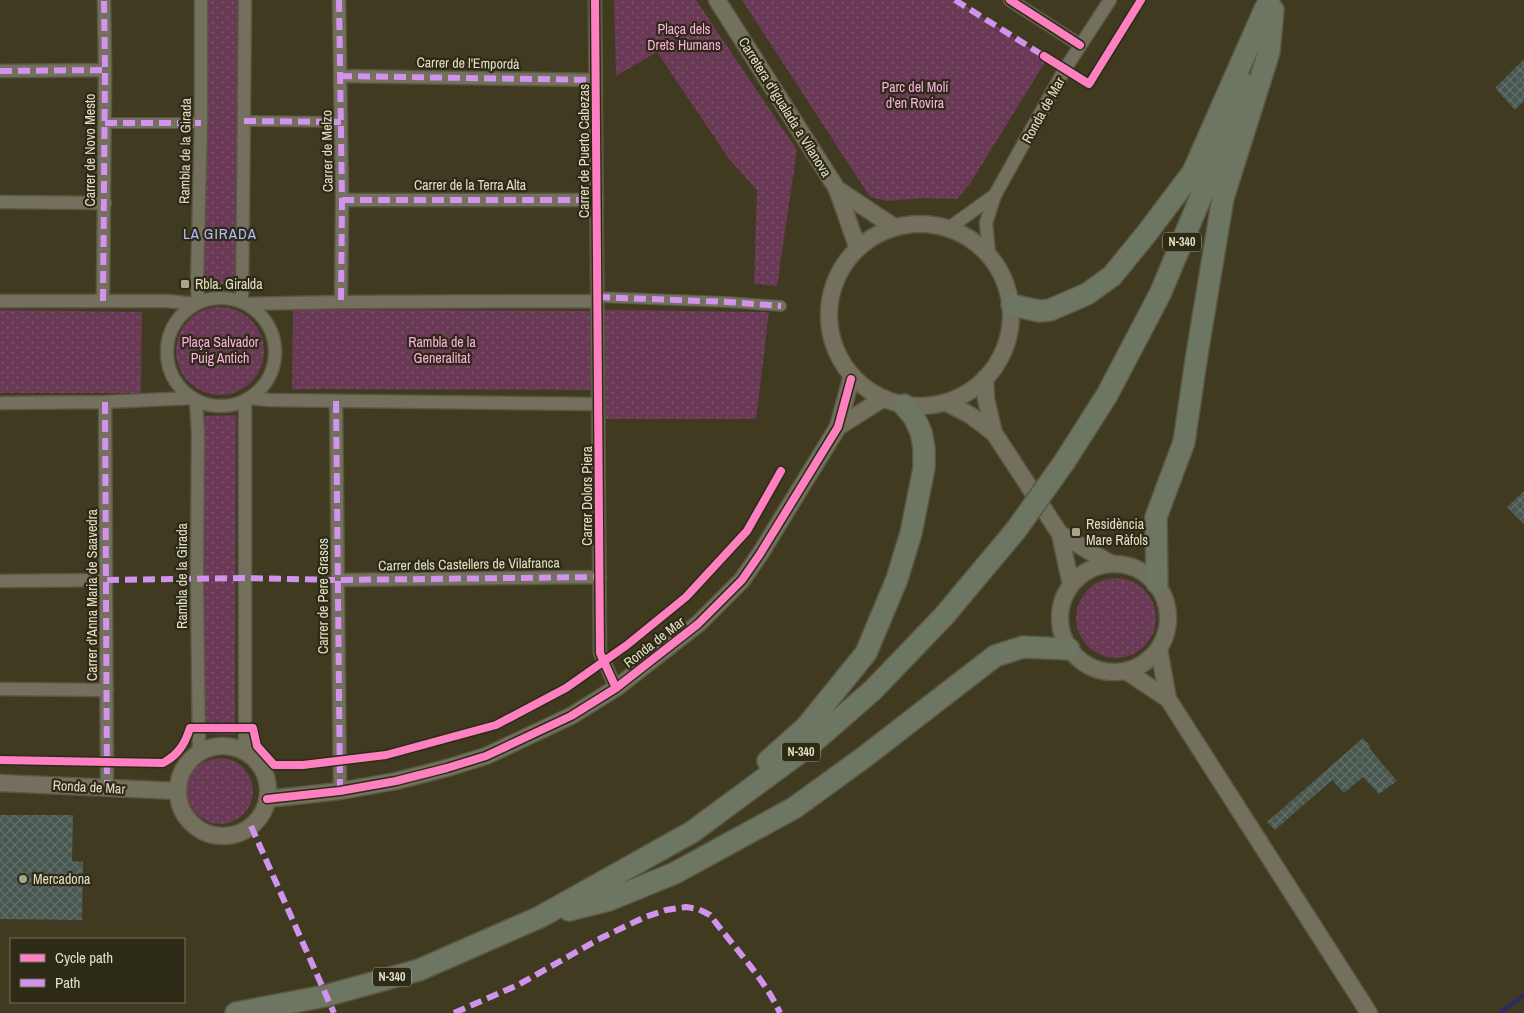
<svg xmlns="http://www.w3.org/2000/svg" width="1524" height="1013" font-family="'Archivo Narrow',sans-serif">
<style>
.green{fill:url(#green-dots)}
.lines{fill:none;stroke-linecap:round;stroke-linejoin:round}
.stream{stroke:#2c2963;stroke-width:4.5}
.building{fill:url(#building-cross-hatch)}
.pedestrian-casing{stroke:#5a5742;stroke-width:12}
.minor-casing{stroke:#5a5742;stroke-width:15}
.tertiary-casing{stroke:#5a5742;stroke-width:19}
.trunk-casing{stroke:#5a5742;stroke-width:24}
.pedestrian{stroke:#73705d;stroke-width:10}
.minor{stroke:#73705d;stroke-width:12}
.tertiary{stroke:#73705d;stroke-width:16}
.trunk{stroke:#6d7662;stroke-width:21}
.trunk-bridge-casing{stroke:#5a5742;stroke-width:24;stroke-linecap:butt}
.trunk-bridge{stroke:#6d7662;stroke-width:21}
.quiet{stroke:#d193ec;stroke-width:6;stroke-dasharray:12 6;stroke-linecap:butt}
.cycleway-casing{stroke:#2d2a16;stroke-width:11}
.cycleway{stroke:#ff80c0;stroke-width:8}
.poi-dot{fill:#a9a58b;stroke:#2d2a16;stroke-width:2}
.labels{text-anchor:middle;dominant-baseline:central;stroke-width:4.5;stroke-linejoin:round;paint-order:stroke}
.shield{fill:#2d2a16;stroke:#aca890;stroke-width:1}
.shield-label{font-size:12px;font-weight:bold;fill:#e2dec5}
.park-label{font-size:14px;fill:#feaee4;stroke:#2d2a16}
.street-label{font-size:14px;fill:#e2dec5;stroke:#2d2a16}
.poi-label{font-size:14px;fill:#e2dec5;stroke:#2d2a16;text-anchor:start}
.neighbourhood-label{font-size:15px;letter-spacing:1px;fill:#b1b8fe;stroke:#2d2a16}
</style>
<defs>
<pattern id="green-dots" width="8" height="8" patternUnits="userSpaceOnUse" patternTransform="scale(1.25)"><rect width="8" height="8" fill="#693956"/><path d="M2 2h.1M6 6h.1" fill="none" stroke="#7e556d" stroke-width="1.8" stroke-linecap="round"/></pattern>
<pattern id="building-cross-hatch" width="8" height="8" patternUnits="userSpaceOnUse" patternTransform="scale(1.25)"><rect width="8" height="8" fill="#485750"/><path d="M0 0l8 8M0 8l8-8" fill="none" stroke="#626f68"/></pattern>
</defs>
<rect width="100%" height="100%" fill="#3f3a20"/>
<!-- green -->
<path class="green" d="M206,0h33l-2,284h-35z
M614,0h82l101,150 -20,136 -23,-2 3,-94 -28,-31 -72,-107 -41,24z
M742,0h214l91,59 -77,125 -13,15 -35,-1 -35,3 -17,-4z
M176 351a44 44 0 1 1 88 0a44 44 0 1 1-88 0Z
M293,309l298,2 1,79 -300,-1z
M0,310l142,2 -1,81h-141z
M602,310l167,2 -13,107h-152z
M236,415l-1,320 -32,-1 -1,-318z
M1076 618a40 40 0 1 1 80 0a40 40 0 1 1-80 0Z
M187 791a33 33 0 1 1 66 0a33 33 0 1 1-66 0Z"/>
<g class="lines">
<!-- stream -->
<path class="stream" d="M1500,1013l24,-18"/>
</g>
<!-- building -->
<path class="building" d="M1524,59v42l-9,9 -20,-22z
M1524,491v33l-17,-17z
M1363,738l8,9 -2,1 28,33 -18,13 -16,-17 -19,16 -12,-13 -57,50 -8,-8z
M0,815h73l-1,46 11,1 -1,58 -82,-1z"/>
<g class="lines">
<defs>
<path id="pedestrian" d="M244,121l97,1
M105,123h96
M598,297l130,5 53,4"/>
<path id="minor" d="M339,0l3,200 -1,102
M595,0l5,653 16,35
M1010,0l70,45
M0,71l105,-1
M340,76l256,4
M342,200h255
M0,202l105,1
M949,228l46,-33
M989,254l-3,-31 9,-28 70,-126 45,-69
M167 352a54 54 0 1 1 108 0a54 54 0 1 1-108 0Z
M0,301h168l27,3
M103,301l2,-231 -1,-70
M198,302l-1,-19 4,-160v-123
M242,302l3,-302
M246,304l95,-2 257,-1
M249,398l20,2 329,4
M196,400l2,32 -1,146 2,175
M245,400v352
M336,401l4,390
M105,402l2,385
M0,403l105,-1 87,-4
M338,580l262,-3
M0,581l107,-1
M0,689l107,1"/>
<path id="tertiary" d="M717,0l120,189 20,57
M837,189l57,38
M829 315a91 91 0 1 1 182 0a91 91 0 1 1-182 0Z
M985,378l1,21 8,34 66,101 11,51
M947,403l23,12 24,18
M838,427l46,-29
M1060,534l50,29
M1060 618a54 54 0 1 1 108 0a54 54 0 1 1-108 0Z
M1159,649l9,50 201,314
M1126,671l42,28
M178 791a45 45 0 1 1 90 0a45 45 0 1 1-90 0Z
M0,783l178,8
M267,799l73,-8 56,-10 51,-13 39,-12 85,-40 45,-28 82,-64 44,-44 18,-26 78,-127 13,-48"/>
<path id="trunk" d="M1012,305l27,6 11,-1 37,-16 25,-18 35,-43 46,-61 72,-163 4,-7
M1065,461l42,-66 53,-101 54,-128 31,-82
M1157,583l-1,-66 28,-75 13,-88 26,-156 46,-146 4,-42
M768,761l38,-34 60,-74 31,-74 14,-46 13,-65v-20l-3,-16 -7,-15 -10,-12
M569,910l40,-10 66,-27 119,-65 69,-50 132,-102 28,-9 46,2
M236,1013l89,-17 94,-26 121,-53 152,-85 118,-87 63,-55 71,-74 72,-86"/>
</defs>
<!-- pedestrian casing -->
<use href="#pedestrian" class="pedestrian-casing"/>
<!-- minor casing -->
<use href="#minor" class="minor-casing"/>
<!-- tertiary casing -->
<use href="#tertiary" class="tertiary-casing"/>
<!-- trunk casing -->
<use href="#trunk" class="trunk-casing"/>
<!-- pedestrian -->
<use href="#pedestrian" class="pedestrian"/>
<!-- minor -->
<use href="#minor" class="minor"/>
<!-- tertiary -->
<use href="#tertiary" class="tertiary"/>
<!-- trunk -->
<use href="#trunk" class="trunk"/>
<defs>
<path id="trunk-bridge" d="M1016,530l49,-69"/>
</defs>
<!-- trunk-bridge casing -->
<use href="#trunk-bridge" class="trunk-bridge-casing"/>
<!-- trunk-bridge -->
<use href="#trunk-bridge" class="trunk-bridge"/>
<!-- quiet -->
<path class="quiet" d="M339,0l3,200 -1,102
M955,0l89,56
M0,71l105,-1
M340,76l256,4
M244,121l97,1
M105,123h96
M342,200h255
M598,297l130,5 53,4
M103,301l2,-231 -1,-70
M336,401l4,390
M105,402l2,385
M107,580l137,-2 94,2 262,-3
M251,826l83,187
M454,1013l64,-28 83,-47 44,-21 21,-7 20,-3 12,2 12,6c22,30 55,64 70,98"/>
<defs>
<path id="cycleway" d="M595,0l5,653 16,35
M1010,0l70,45
M1044,56l45,28 52,-84
M0,760l163,3c15,-8 22,-19 27,-35h63l4,18 17,19h29l83,-10 110,-30 70,-37 61,-43 59,-48 61,-66 34,-60
M267,799l73,-8 56,-10 51,-13 39,-12 85,-40 45,-28 82,-64 44,-44 18,-26 78,-127 13,-48"/>
</defs>
<!-- cycleway casing -->
<use href="#cycleway" class="cycleway-casing"/>
<!-- cycleway -->
<use href="#cycleway" class="cycleway"/>
</g>
<!-- markers -->
<g class="poi-dot">
<rect x="180" y="279" width="10" height="10" rx="2.5"/>
<rect x="1071" y="527" width="10" height="10" rx="2.5"/>
<circle cx="23" cy="879" r="5"/>
</g>
<g class="labels">
<!-- shield labels -->
<g class="shield">
<rect x="1163" y="232.5" width="38" height="19" rx="4"/>
<rect x="782" y="742.5" width="38" height="19" rx="4"/>
<rect x="373" y="967.5" width="38" height="19" rx="4"/>
</g>
<g class="shield-label">
<text x="1182" y="242">N-340</text>
<text x="801" y="752">N-340</text>
<text x="392" y="977">N-340</text>
</g>
<!-- park labels -->
<g class="park-label">
<text x="684" y="29">Plaça dels<tspan x="684" dy="16">Drets Humans</tspan></text>
<text x="915" y="87">Parc del Molí<tspan x="915" dy="16">d'en Rovira</tspan></text>
<text x="220" y="342">Plaça Salvador<tspan x="220" dy="16">Puig Antich</tspan></text>
<text x="442" y="342">Rambla de la<tspan x="442" dy="16">Generalitat</tspan></text>
</g>
<!-- street labels -->
<g class="street-label">
<text transform="translate(468 63) rotate(1)">Carrer de l'Empordà</text>
<text transform="translate(785 107) rotate(58)">Carretera d'Igualada a Vilanova</text>
<text transform="translate(1043 110) rotate(-61)">Ronda de Mar</text>
<text transform="translate(90 150) rotate(-90)">Carrer de Novo Mesto</text>
<text transform="translate(185 151) rotate(-89)">Rambla de la Girada</text>
<text transform="translate(327 151) rotate(-91)">Carrer de Melzo</text>
<text transform="translate(584 151) rotate(-90)">Carrer de Puerto Cabezas</text>
<text x="470" y="185">Carrer de la Terra Alta</text>
<text transform="translate(587 496) rotate(-90)">Carrer Dolors Piera</text>
<text transform="translate(469 564) rotate(-1)">Carrer dels Castellers de Vilafranca</text>
<text transform="translate(182 576) rotate(-90)">Rambla de la Girada</text>
<text transform="translate(92 595) rotate(-90)">Carrer d'Anna Maria de Saavedra</text>
<text transform="translate(323 596) rotate(-90)">Carrer de Pere Grasos</text>
<text transform="translate(654 642) rotate(-38)">Ronda de Mar</text>
<text transform="translate(89 787) rotate(3)">Ronda de Mar</text>
</g>
<!-- poi labels -->
<g class="poi-label">
<text x="195" y="284">Rbla. Giralda</text>
<text x="1086" y="524">Residència<tspan x="1086" dy="16">Mare Ràfols</tspan></text>
<text x="33" y="879">Mercadona</text>
</g>
<!-- neighbourhood labels -->
<g class="neighbourhood-label">
<text x="220" y="233">LA GIRADA</text>
</g>
</g>
<!-- legend -->
<rect x="10" y="938" width="175" height="65" fill="#2d2a16" stroke="#75725c"/>
<rect x="20" y="954" width="25" height="8" fill="#ff80c0" stroke="#75725c"/>
<text x="55" y="963" font-size="15" fill="#e2dec5">Cycle path</text>
<rect x="20" y="979" width="25" height="8" fill="#d193ec" stroke="#75725c"/>
<text x="55" y="988" font-size="15" fill="#e2dec5">Path</text>
</svg>
